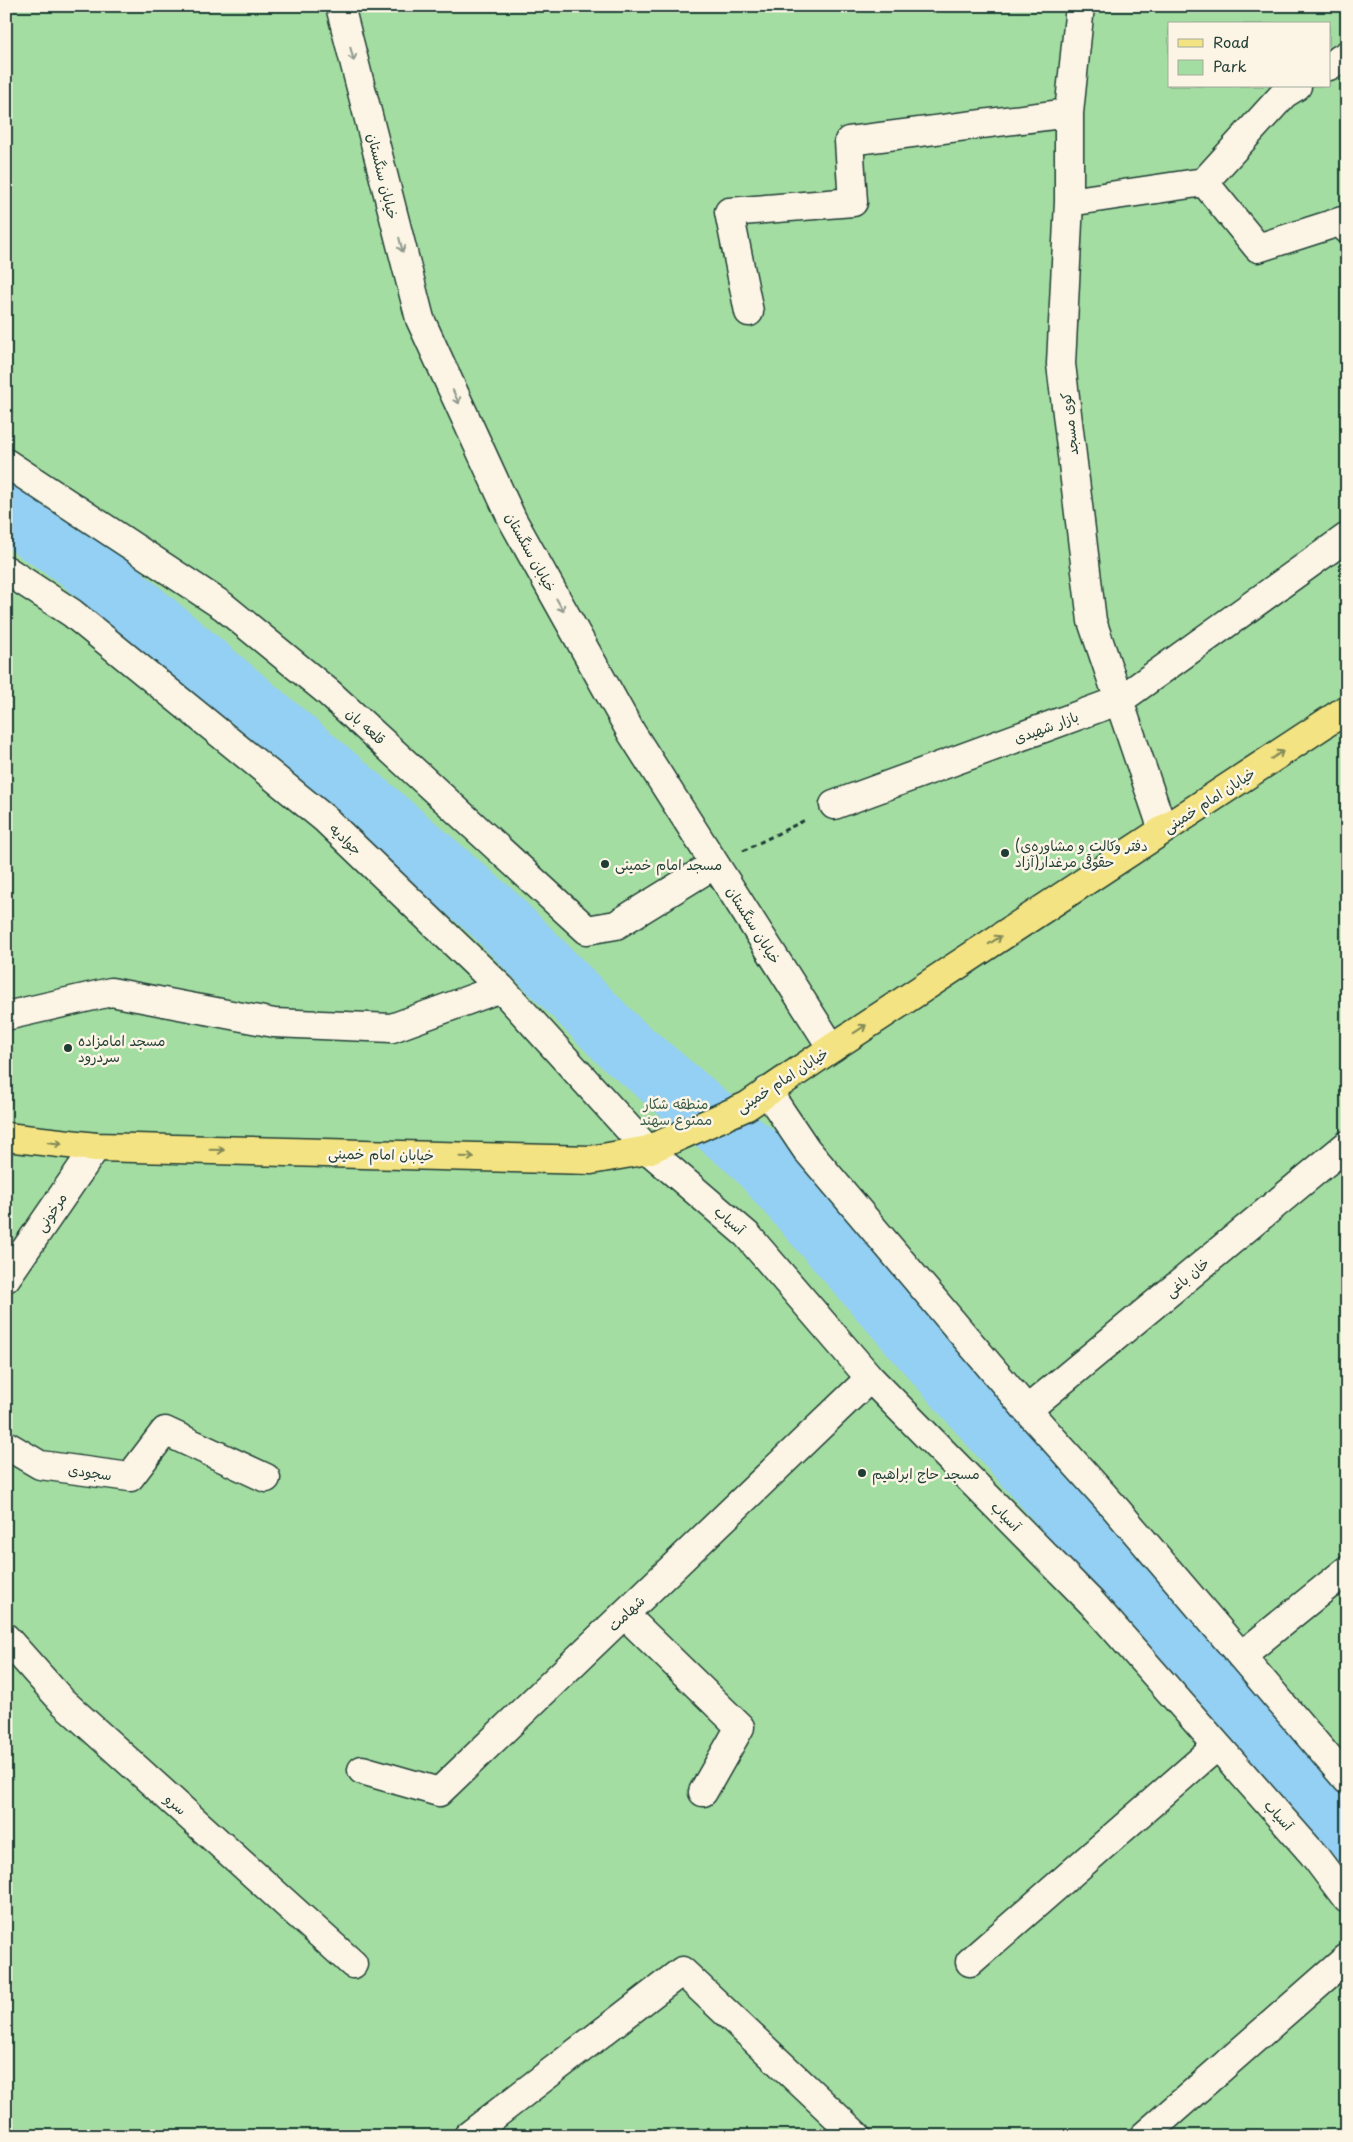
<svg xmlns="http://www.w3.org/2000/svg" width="1353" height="2142" font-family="'Playpen Sans','Playpen Sans Arabic',sans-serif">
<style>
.green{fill:#a4dda2;stroke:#628d6b;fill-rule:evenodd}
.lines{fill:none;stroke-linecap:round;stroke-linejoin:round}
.river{stroke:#94cff4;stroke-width:62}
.minor-casing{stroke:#1f3d34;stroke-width:31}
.major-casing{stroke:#1f3d34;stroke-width:31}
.path{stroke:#1f3d34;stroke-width:3;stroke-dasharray:5 4;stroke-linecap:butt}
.minor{stroke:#fcf5e5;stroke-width:28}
.major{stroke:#f4e382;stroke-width:28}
.oneway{stroke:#8e998c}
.oneway2{stroke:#7f8857}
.poi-dot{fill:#1f3d34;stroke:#fcf5e5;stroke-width:2}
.labels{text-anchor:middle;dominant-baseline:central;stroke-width:5;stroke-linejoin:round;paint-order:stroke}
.street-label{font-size:14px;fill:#1f3d34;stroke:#fcf5e5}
.poi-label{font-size:14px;fill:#1f3d34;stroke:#fcf5e5;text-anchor:start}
.park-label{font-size:14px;fill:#3a5d4a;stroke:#fcf5e5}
</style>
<rect width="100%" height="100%" fill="#fcf5e5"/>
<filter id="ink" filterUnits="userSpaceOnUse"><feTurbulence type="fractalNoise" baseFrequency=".02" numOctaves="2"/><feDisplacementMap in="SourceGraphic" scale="10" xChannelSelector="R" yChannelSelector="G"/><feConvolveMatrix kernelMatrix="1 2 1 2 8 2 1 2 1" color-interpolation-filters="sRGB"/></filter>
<g filter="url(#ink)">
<!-- green -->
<path class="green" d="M6,6h1341v2130h-1341zM1169,24h160v62h-160z"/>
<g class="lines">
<!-- river -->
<path class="river" d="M6,510l72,48 274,233 142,123 126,128 135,113 469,537 123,146"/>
<defs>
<path id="minor" d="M340,6l80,313 92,200 119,213 201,316
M1080,6l-11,107v89l-8,162 31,257 71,209
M1329,66l18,-11
M1204,182l80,-88 13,-8
M1069,202l135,-20 54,66 84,-27 5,8
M749,312l-20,-100 124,-10 -4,-61 220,-28
M6,463l217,143 105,86 259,238 29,-5 99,-61
M6,570l66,43 253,206 176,169 147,162 99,85 123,143 222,225 221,251 34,45
M834,805l286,-105 227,-163
M6,1016l105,-24 163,31 118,5 109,-40
M767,1091l39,58 221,261 89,99 231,271
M6,1278l90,-131
M1027,1410l320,-265
M6,1445l34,20 90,12 35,-46 101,47
M624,1614l116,113 -37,65
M6,1638l57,64 290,262
M1241,1656l106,-86
M362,1770l77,22 431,-414
M970,1962l247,-216
M468,2136l214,-165 175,165
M1144,2136l203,-178"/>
<path id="major" d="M6,1137l90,10 495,13 57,-10 99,-44 85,-58 515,-339"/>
</defs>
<!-- minor casing -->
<use href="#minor" class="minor-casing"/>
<!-- major casing -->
<use href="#major" class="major-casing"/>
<!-- path -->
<path class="path" d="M743,851l64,-32"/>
<!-- minor -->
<use href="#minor" class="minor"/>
<!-- major -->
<use href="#major" class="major"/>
</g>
<!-- one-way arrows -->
<defs><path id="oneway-shaft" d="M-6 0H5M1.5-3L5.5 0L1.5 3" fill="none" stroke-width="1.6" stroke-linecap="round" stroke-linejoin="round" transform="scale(1.25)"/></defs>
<g class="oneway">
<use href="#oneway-shaft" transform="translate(352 54) rotate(76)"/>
<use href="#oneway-shaft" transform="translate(401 245) rotate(76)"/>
<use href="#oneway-shaft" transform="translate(456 397) rotate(65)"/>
<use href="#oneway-shaft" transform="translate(560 605) rotate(61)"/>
</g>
<g class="oneway2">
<use href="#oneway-shaft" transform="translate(1277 755) rotate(-33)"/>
<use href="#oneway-shaft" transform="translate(995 940) rotate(-33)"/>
<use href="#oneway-shaft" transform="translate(860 1029) rotate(-33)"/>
<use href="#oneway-shaft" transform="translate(55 1143) rotate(6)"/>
<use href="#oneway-shaft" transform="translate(217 1150) rotate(1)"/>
<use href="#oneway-shaft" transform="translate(467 1157) rotate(1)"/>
</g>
</g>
<!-- markers -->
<g class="poi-dot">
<circle cx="1005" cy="853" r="5"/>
<circle cx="605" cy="864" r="5"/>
<circle cx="68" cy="1048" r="5"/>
<circle cx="862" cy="1473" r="5"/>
</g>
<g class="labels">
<!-- street labels -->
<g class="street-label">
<text transform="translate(383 176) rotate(76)">خیابان سنگستان</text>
<text transform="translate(1069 424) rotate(-97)">کوی مسجد</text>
<text transform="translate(531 552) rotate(61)">خیابان سنگستان</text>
<text transform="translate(366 726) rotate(42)">قلعه بان</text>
<text transform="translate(1046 727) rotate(-20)">بازار شهیدی</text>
<text transform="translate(1209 800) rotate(-33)">خیابان امام خمینی</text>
<text transform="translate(346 839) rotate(44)">جوادیه</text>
<text transform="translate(754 925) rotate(58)">خیابان سنگستان</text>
<text transform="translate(782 1080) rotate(-33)">خیابان امام خمینی</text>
<text transform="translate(381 1154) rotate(1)">خیابان امام خمینی</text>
<text transform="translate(51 1212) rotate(-56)">مرخونی</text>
<text transform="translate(730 1220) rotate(41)">آسیاب</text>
<text transform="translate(1187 1277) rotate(-40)">خان باغی</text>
<text transform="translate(90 1472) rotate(8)">سجودی</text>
<text transform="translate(1006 1516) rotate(45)">آسیاب</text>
<text transform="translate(626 1613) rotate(-44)">شهامت</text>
<text transform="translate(176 1804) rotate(42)">سرو</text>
<text transform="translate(1279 1815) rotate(48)">آسیاب</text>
</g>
<!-- poi labels -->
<g class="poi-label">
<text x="1015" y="845">(دفتر وکالت و مشاوره‌ی<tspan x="1015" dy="16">حقوقی مرغدار(آزاد</tspan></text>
<text x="615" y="864">مسجد امام خمینی</text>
<text x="78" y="1040">مسجد امامزاده<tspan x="78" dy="16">سردرود</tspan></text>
<text x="872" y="1473">مسجد حاج ابراهیم</text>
</g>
<!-- park labels -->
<g class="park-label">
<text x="676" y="1103">منطقه شکار<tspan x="676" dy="16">ممنوع سهند</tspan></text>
</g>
</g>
<!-- margin -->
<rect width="1353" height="2142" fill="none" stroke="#fcf5e5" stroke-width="25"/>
<rect x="12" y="12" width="1328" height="2117" fill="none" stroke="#1f3d34" stroke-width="2" filter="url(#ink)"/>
<!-- legend -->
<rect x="1168" y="22" width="162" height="65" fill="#fcf5e5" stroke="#a4ab9e"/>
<rect x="1178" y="39" width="25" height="8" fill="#f4e382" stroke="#a4ab9e"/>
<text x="1213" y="48" font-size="15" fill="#1f3d34">Road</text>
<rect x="1178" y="60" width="25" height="15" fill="#a4dda2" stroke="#a4ab9e"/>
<text x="1213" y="72" font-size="15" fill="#1f3d34">Park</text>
</svg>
